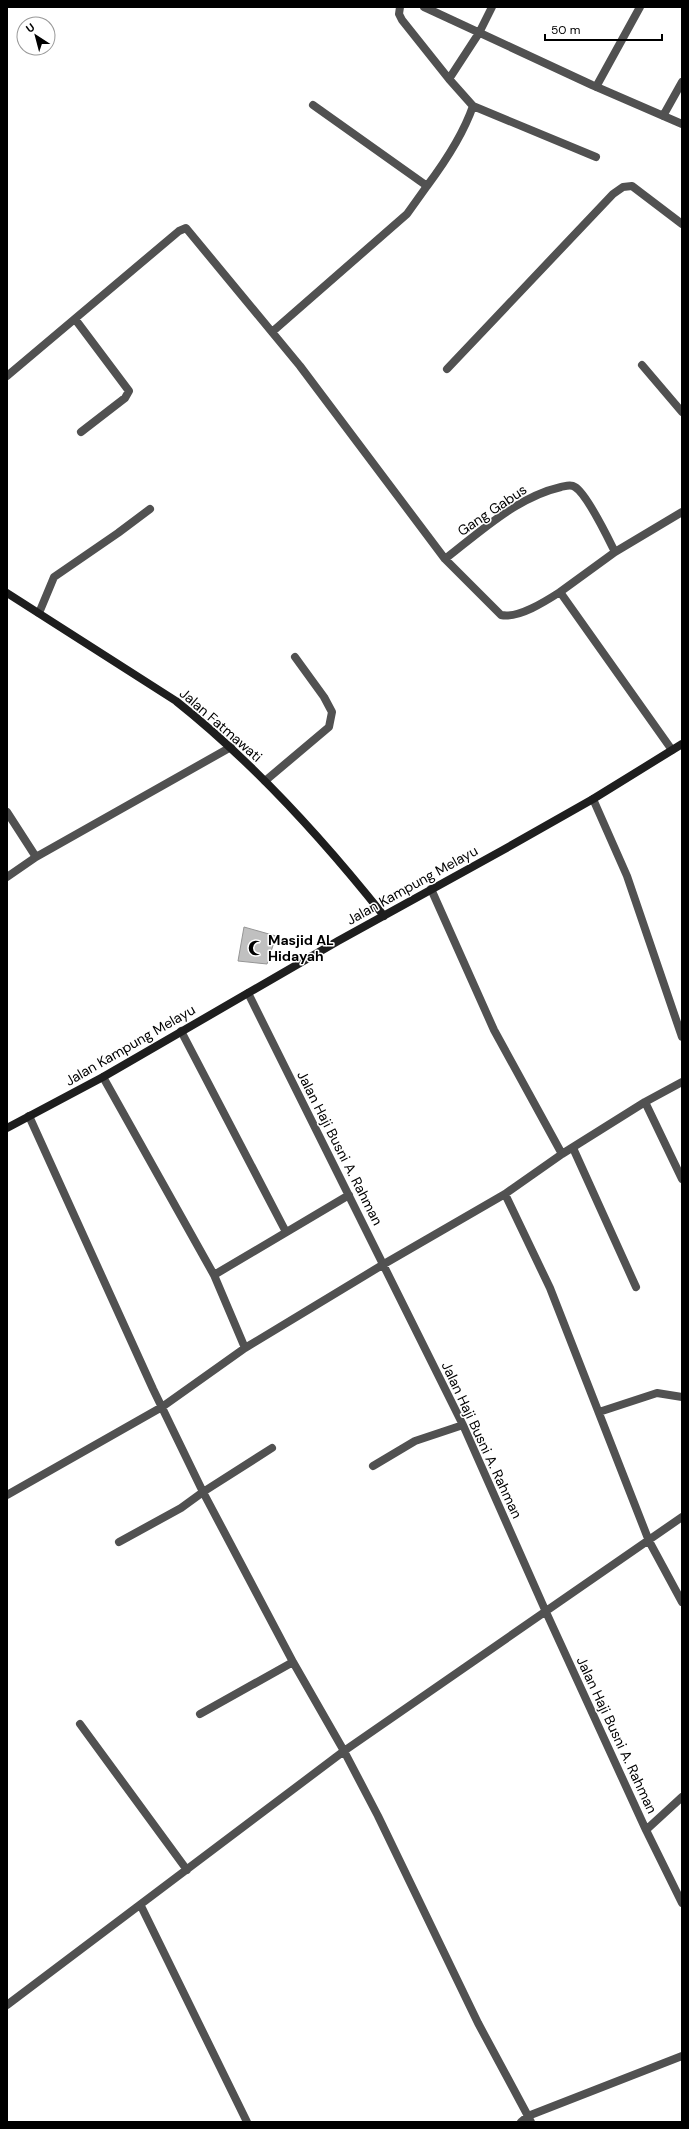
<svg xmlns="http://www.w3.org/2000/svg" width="689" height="2129" font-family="'DM Sans',sans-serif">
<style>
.building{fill:#c0c0c0;stroke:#959595}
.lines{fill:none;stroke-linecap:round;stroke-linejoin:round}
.street{stroke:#515151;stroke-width:8}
.secondary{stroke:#1e1e1e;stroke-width:8}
.labels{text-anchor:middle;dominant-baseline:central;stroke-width:3;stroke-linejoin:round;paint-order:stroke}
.street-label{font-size:14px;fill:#000;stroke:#fff}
.poi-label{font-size:14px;font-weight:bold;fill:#000;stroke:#fff;text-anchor:start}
</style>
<rect width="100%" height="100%" fill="#fff"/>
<!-- building -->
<path class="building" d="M244,927l32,9 -9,28 -29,-3z"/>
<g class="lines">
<!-- street -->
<path class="street" d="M400,7l-1,7 3,6 47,59
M424,7l168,78 90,39
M596,87l44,-80
M313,105l114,81c18,-24 36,-51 46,-80l-24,-27 30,-46 13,-26
M473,106l123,51
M663,116l19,-34
M75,319l54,72 -4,7 -44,34
M272,332l135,-118 20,-28
M642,365l40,47
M447,369l166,-175 10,-7 9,-1 50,38
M7,376l172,-145 7,-3 114,138 145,193 56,56c17,4 45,-14 59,-23l112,158
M445,559c35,-27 72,-62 116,-72 5,-1 10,-3 14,0 12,7 33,51 40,65
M560,592l55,-40 67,-40
M39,613l15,-36 64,-44 32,-24
M265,781l64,-54 3,-15 -8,-15 -29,-40
M593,799l34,77 55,161
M7,812l29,45
M7,877l29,-20 195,-110
M431,889l63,141 68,124
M248,993l215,432 83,187 100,218 36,73
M181,1031l105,201
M103,1077l111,198 135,-80
M645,1102l37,77
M29,1116l124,273 50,103 90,170 51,89 34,65 100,207 50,93 154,-60
M573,1148l63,139
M505,1194l45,94 99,253 33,61
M245,1348l139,-84 121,-70 57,-40 83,-52 37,-20
M599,1412l58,-19 25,4
M373,1466l42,-25 48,-16
M7,1495l155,-88 83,-59 -31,-73
M119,1542l62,-34 22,-16 69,-44
M200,1714l93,-52
M80,1724l107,146
M646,1830l36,-33
M141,1906l106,216
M7,2005l337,-254 338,-234
M521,2122l7,-6 3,6"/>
<!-- secondary -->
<path class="secondary" d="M7,593l169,108c78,62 146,137 208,215
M7,1128l96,-51 235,-136 165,-91 90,-51 89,-55"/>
</g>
<!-- icons -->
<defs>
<symbol id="mosque-bare" viewBox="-9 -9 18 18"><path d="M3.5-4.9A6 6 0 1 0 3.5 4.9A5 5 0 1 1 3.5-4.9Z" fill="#000" stroke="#fff" stroke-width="2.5" paint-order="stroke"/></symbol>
</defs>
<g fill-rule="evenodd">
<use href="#mosque-bare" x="245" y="937" width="22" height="22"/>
</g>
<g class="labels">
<!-- street labels -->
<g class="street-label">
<text transform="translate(492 510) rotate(-34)">Gang Gabus</text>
<text transform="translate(221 725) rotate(41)">Jalan Fatmawati</text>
<text transform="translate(412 885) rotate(-29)">Jalan Kampung Melayu</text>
<text transform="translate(130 1045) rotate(-30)">Jalan Kampung Melayu</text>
<text transform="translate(340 1148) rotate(63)">Jalan Haji Busni A. Rahman</text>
<text transform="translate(482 1440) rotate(65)">Jalan Haji Busni A. Rahman</text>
<text transform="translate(617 1735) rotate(65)">Jalan Haji Busni A. Rahman</text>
</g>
<!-- poi labels -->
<g class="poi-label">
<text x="268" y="940">Masjid AL<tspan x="268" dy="16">Hidayah</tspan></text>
</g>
</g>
<!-- border -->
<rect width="689" height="2129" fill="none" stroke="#000000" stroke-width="16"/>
<!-- north arrow -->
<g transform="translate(36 36) rotate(324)"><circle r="19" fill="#ffffff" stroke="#999999"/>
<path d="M0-3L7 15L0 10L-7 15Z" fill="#000000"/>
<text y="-6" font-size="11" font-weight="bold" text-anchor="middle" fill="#000000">U</text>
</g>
<!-- scale -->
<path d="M545 34v6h117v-6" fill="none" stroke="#000000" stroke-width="2"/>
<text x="551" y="34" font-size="12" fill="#000000" stroke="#ffffff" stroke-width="3" paint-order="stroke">50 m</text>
</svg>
